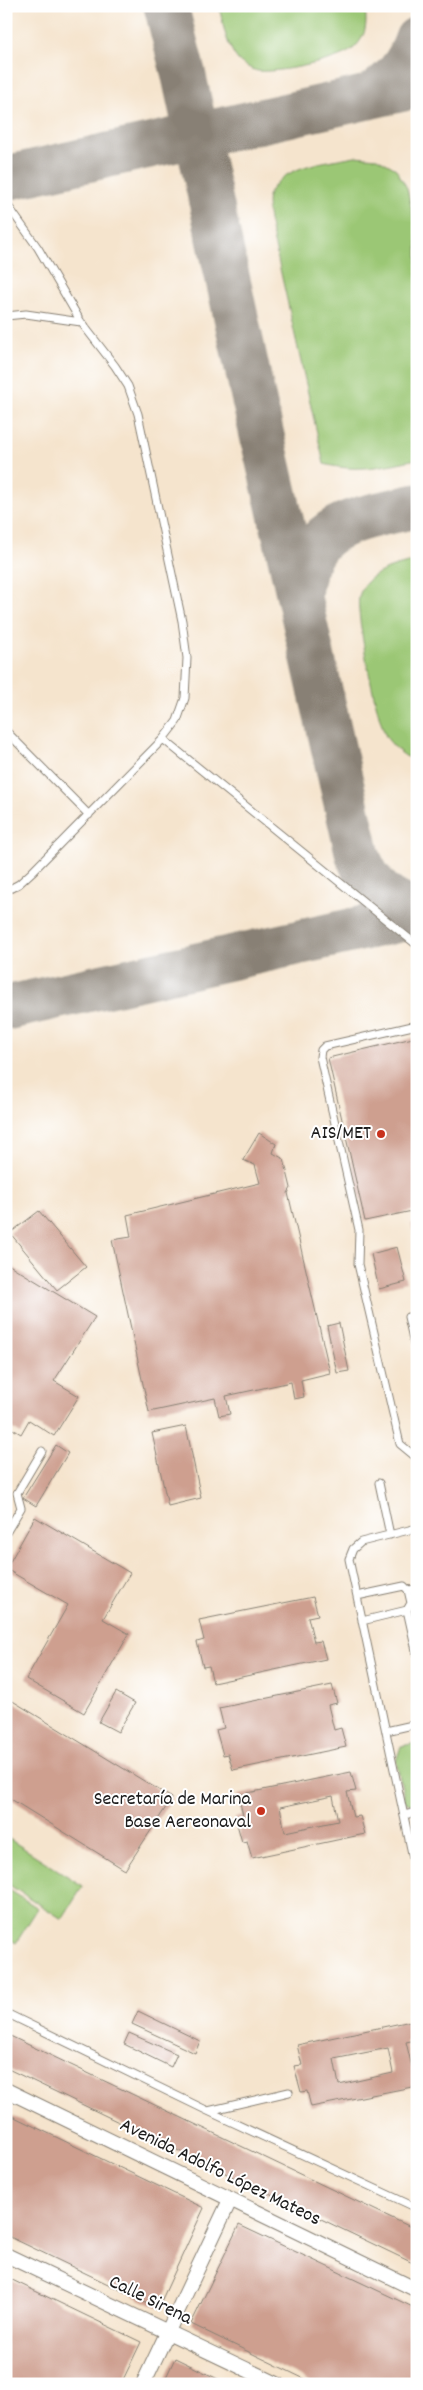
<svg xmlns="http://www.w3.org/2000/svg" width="423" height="2390" font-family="Dekko,sans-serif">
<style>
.green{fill:#9bc775;stroke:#5c7248}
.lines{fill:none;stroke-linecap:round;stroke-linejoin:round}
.taxiway{stroke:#888074;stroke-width:45}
.building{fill:#ce9f8f;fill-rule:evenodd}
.service-casing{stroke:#888074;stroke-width:9}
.minor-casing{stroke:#888074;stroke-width:16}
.service{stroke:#fff;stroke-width:7}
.minor{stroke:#fff;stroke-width:14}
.poi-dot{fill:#c8321e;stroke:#fff;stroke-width:2}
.labels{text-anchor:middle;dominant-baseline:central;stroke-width:4;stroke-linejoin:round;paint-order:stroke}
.poi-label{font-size:20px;fill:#1c1c1c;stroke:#fff;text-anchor:end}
.street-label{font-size:20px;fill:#1c1c1c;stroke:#fff}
</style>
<rect width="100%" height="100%" fill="#fff"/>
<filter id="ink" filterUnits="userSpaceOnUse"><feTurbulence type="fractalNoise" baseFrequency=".02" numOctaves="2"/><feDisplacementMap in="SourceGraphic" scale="10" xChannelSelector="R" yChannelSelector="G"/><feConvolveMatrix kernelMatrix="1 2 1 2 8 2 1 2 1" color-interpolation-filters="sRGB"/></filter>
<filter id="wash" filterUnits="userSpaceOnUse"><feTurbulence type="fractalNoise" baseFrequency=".0096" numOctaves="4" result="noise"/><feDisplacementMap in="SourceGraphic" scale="20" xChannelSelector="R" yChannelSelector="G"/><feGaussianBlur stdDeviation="1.12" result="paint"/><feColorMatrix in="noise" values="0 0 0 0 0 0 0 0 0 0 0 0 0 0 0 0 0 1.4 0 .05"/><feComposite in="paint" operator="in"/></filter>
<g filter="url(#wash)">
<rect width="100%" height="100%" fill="#f5e4cd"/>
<!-- green -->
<path class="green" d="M219,6h146c2,18 2,29 -11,42 -14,13 -77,25 -96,23 -6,-1 -16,-7 -20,-11 -12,-15 -15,-36 -19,-54z
M355,156l22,2 19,11 11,19 10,45v226c-35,7 -58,14 -93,5l-55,-244c-1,-7 -3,-18 -1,-24 13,-31 58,-34 87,-40z
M417,561v201c-11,-4 -23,-14 -30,-24 -9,-13 -32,-125 -28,-141 6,-25 36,-31 58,-36z
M417,1743v64l-12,-5 -9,-41 5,-15z
M6,1837l77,49 -21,33 -56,-36z
M6,1888l32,20 -22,35 -10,-6z"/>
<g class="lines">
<!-- taxiway -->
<path class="taxiway" d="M166,6l17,66 70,324 105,460c10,28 29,48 59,54
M369,97c24,-15 39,-31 48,-58
M6,178l411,-92
M299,596c7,-75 56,-76 118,-90
M6,1008l411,-92"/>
</g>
<g id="blocks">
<!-- building -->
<path class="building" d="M417,1037v173l-52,11 -37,-163z
M259,1133l17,11 -3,9 11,6 7,29 -3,5 42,180 -29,7 3,17 -10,2 -3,-17 -65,14 4,18 -11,2 -4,-18 -66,14 -37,-172 19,-3 -4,-22 133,-32 -5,-18 -12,-5z
M39,1211l47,56 -29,23 -47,-57z
M417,1222v23h-1l-5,-22z
M397,1247l9,35 -27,7 -8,-35z
M6,1263l89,54 -41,64 25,15 -25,40 -25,-16 -8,14 -15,-9z
M339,1323l10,48 -12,2 -10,-47z
M186,1426l15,72 -33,8 -16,-73z
M56,1445l12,8 -32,53 -13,-8z
M35,1517l95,56 -27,46 26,15 -45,79 -58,-34 42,-74 -62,-36z
M313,1597l5,18 -10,2 6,25 7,-1 5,18 -113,24 -4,-17 -6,1 -6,-25 7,-2 -5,-20z
M332,1685l5,18 -9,2 6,25 7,-2 5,19 -113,23 -5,-16 -5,1 -7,-25 8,-2 -5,-20z
M116,1692l19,11 -17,29 -19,-10z
M6,1697l166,101 -47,72 -119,-74z
M351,1772l5,19 -9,1 6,25 7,-1 5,18 -113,24 -5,-17 -5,1 -7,-25 8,-2 -5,-20zM333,1796l5,25 -53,11 -5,-25z
M138,2011l62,30 -5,12 -63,-29z
M411,2021l4,19 -9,2 6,25 5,-1v20l-106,21 -4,-16 -6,1 -7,-26 8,-1 -5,-20zM388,2048l5,25 -54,12 -5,-26z
M129,2033l48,21 -6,13 -47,-23z
M8,2035l409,195v35l-411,-197z
M6,2113l198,95 -46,100 -152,-73z
M239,2225l178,84v75h-102l-124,-60z
M6,2277l135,65 -20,42h-115z
M175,2358l49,24 5,2h-66z"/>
</g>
</g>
<g filter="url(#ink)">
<use href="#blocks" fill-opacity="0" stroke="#888074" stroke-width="1"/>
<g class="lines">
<defs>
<path id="service" d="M6,203l32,45 43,74 34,44 13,20 10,28 44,207 5,37 -2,40 -8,23 -14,18 254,206
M6,316l20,-2 55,8
M6,731l83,84
M6,891l13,-7 13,-12 131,-133
M417,1025l-92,21 -4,4 -1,7 39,173 -1,34 42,180 17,14
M408,1317l9,39
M379,1483l11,52
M417,1528l-56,14 -8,7 -4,10 68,318
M6,1533l15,-25 -4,-15 25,-42
M408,1590l9,-1
M357,1596l47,-10 4,4 3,13 -4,7 -45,11
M407,1610l10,45
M386,1731l31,-7
M404,1815l13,-3
M6,2013l202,98 209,97
M208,2111l81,-19"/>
<path id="minor" d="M6,2090l411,200
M6,2255l271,129
M143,2384l87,-184"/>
</defs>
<!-- service casing -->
<use href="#service" class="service-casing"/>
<!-- minor casing -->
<use href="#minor" class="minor-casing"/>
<!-- service -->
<use href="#service" class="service"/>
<!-- minor -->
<use href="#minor" class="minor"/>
</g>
</g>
<!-- markers -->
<g class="poi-dot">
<circle cx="381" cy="1134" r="5"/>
<circle cx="261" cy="1811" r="5"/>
</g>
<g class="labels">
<!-- poi labels -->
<g class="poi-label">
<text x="371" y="1134">AIS/MET</text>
<text x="251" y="1800">Secretaría de Marina<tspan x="251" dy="23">Base Aereonaval</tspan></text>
</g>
<!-- street labels -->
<g class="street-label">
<text transform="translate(220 2173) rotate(26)">Avenida Adolfo López Mateos</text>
<text transform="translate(150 2301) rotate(26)">Calle Sirena</text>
</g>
</g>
<!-- margin -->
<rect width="423" height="2390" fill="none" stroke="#fff" stroke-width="25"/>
</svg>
